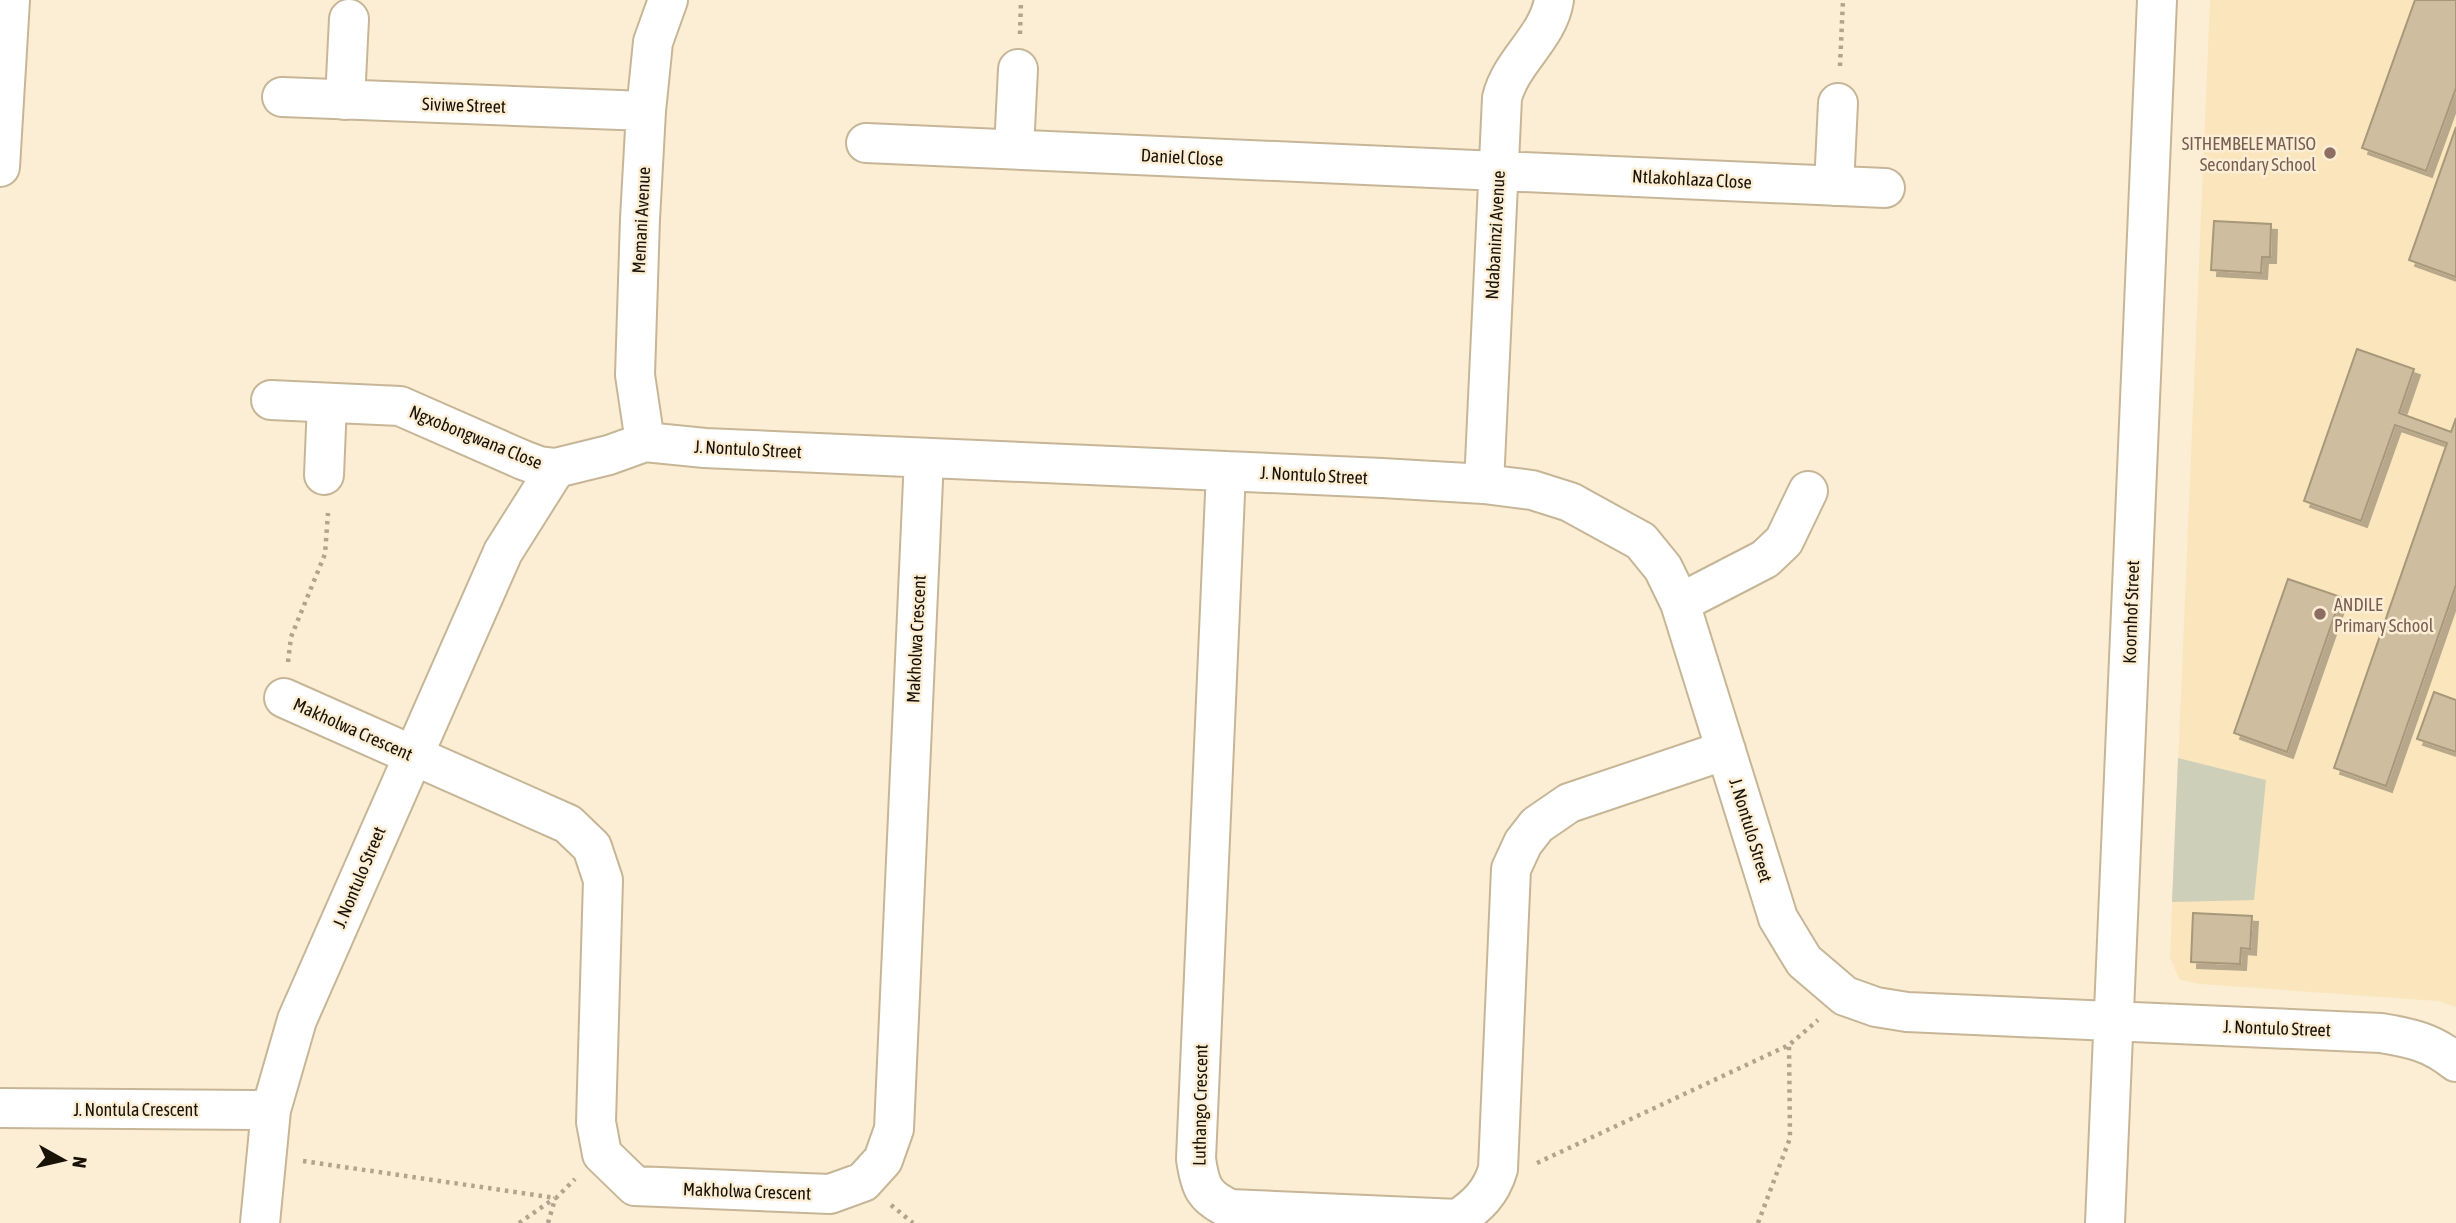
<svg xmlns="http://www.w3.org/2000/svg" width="2456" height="1223" font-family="'Asap Condensed',sans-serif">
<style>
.built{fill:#fae5bd}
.green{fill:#cdcfb9}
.building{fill:#cebe9f;stroke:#a8987a;stroke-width:2;filter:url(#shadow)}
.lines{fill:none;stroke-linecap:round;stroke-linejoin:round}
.minor-casing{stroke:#c6b697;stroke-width:42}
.tertiary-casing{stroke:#c6b697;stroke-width:42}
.path{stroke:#b0a48f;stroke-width:4.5;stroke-dasharray:3.5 5;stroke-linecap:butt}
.minor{stroke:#fff;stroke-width:38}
.tertiary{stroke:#fff;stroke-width:38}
.education-dot{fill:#8d6e63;stroke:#fceed4;stroke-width:2.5}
.labels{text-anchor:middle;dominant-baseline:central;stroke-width:5;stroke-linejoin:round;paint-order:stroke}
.street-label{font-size:18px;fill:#181207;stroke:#fceed4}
.education-label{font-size:18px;fill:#785e54;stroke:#fceed4;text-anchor:end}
</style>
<defs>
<filter id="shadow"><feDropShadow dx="6" dy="6" stdDeviation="0" flood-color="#0004"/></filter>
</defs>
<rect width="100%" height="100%" fill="#fceed4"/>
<!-- built -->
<path class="built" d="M2210,0h246v1007l-18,-6 -238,-17 -20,-4 -10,-22z"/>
<!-- green -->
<path class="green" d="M2178,758l88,22 -12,120 -82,2z"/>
<!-- building -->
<path class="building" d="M2415,0h41v88l-30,83 -64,-23z
M2456,127v150l-47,-17z
M2214,221l57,3 -1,33h-8l-1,16 -50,-3z
M2357,349l57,20 -15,44 52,19 5,-14v167l-70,201 -52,-18 113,-325 -52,-18 -34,96 -57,-20z
M2288,579l53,18 -54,155 -53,-19z
M2434,692l22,8v52l-39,-13z
M2193,913l59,3 -2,33 -9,-1 -1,16 -49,-2z"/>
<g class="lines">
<defs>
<path id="minor" d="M282,97l364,14
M345,100l4,-81
M866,143l1019,45
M1014,149l4,-80
M0,167l10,-167
M1834,186l4,-83
M271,400l129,6 123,54 16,6 17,2 53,-13 36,-13 60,6 677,30 102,6 48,6 38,12 71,39 22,27 17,35 98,315 26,43 41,35 31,11 31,5 474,21c30,5 50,9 75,29
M645,442l-10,-67 5,-156 6,-108 7,-69 15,-42
M1226,471l-30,688c4,28 8,38 34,50l228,10c20,-14 33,-26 40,-50l13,-300 12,-26 14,-18 32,-22 157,-53
M324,475l3,-72
M1484,484l18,-386c9,-37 46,-60 52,-98
M1680,603l85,-44 19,-18 24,-50
M284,698l284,126 24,23 11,33 -7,242 6,32 33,32 195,8 33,-12 20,-22 11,-31 30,-671
M0,1108l271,2
M260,1223l11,-113 26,-90 206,-468 53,-84"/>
<path id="tertiary" d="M2105,1223l52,-1223"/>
</defs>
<!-- minor casing -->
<use href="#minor" class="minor-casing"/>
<!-- tertiary casing -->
<use href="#tertiary" class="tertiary-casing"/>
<!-- path -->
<path class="path" d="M1020,34l1,-34
M1840,66l3,-66
M288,662l3,-25 34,-83 3,-41
M303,1161l253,37 19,-19
M1537,1163l252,-118 29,-25
M891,1205l22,18
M519,1223l36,-25
M548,1223l7,-24
M1758,1223l32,-85 -1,-93"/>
<!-- minor -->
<use href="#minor" class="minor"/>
<!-- tertiary -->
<use href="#tertiary" class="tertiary"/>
</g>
<!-- markers -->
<g class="education-dot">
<circle cx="2330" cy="153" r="7"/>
<circle cx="2320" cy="614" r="7"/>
</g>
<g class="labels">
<!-- street labels -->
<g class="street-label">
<text transform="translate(464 105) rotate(2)">Siviwe Street</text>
<text transform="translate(1182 157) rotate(3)">Daniel Close</text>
<text transform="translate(1692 179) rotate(3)">Ntlakohlaza Close</text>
<text transform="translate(641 220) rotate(-87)">Memani Avenue</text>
<text transform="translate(1495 235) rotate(-87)">Ndabaninzi Avenue</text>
<text transform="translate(476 437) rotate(22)">Ngxobongwana Close</text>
<text transform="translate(748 449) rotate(3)">J. Nontulo Street</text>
<text transform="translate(1314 475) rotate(3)">J. Nontulo Street</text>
<text transform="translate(2131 612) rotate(-88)">Koornhof Street</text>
<text transform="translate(916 639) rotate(-87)">Makholwa Crescent</text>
<text transform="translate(353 729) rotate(24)">Makholwa Crescent</text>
<text transform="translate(1751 830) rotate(73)">J. Nontulo Street</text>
<text transform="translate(359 877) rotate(-67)">J. Nontulo Street</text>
<text transform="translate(2277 1028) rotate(2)">J. Nontulo Street</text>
<text transform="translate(1200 1105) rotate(-89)">Luthango Crescent</text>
<text x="136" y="1109">J. Nontula Crescent</text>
<text transform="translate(747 1191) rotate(2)">Makholwa Crescent</text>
</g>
<!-- education labels -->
<g class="education-label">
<text x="2316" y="143">SITHEMBELE MATISO<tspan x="2316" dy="21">Secondary School</tspan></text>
<text x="2334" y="604" text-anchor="start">ANDILE<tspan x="2334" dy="21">Primary School</tspan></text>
</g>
</g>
<!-- north arrow -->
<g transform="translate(63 1160) rotate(98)" stroke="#fceed4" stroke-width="5" paint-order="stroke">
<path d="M0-5L12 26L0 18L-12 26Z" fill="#181207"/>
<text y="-10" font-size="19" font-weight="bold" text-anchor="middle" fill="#181207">N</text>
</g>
</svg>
